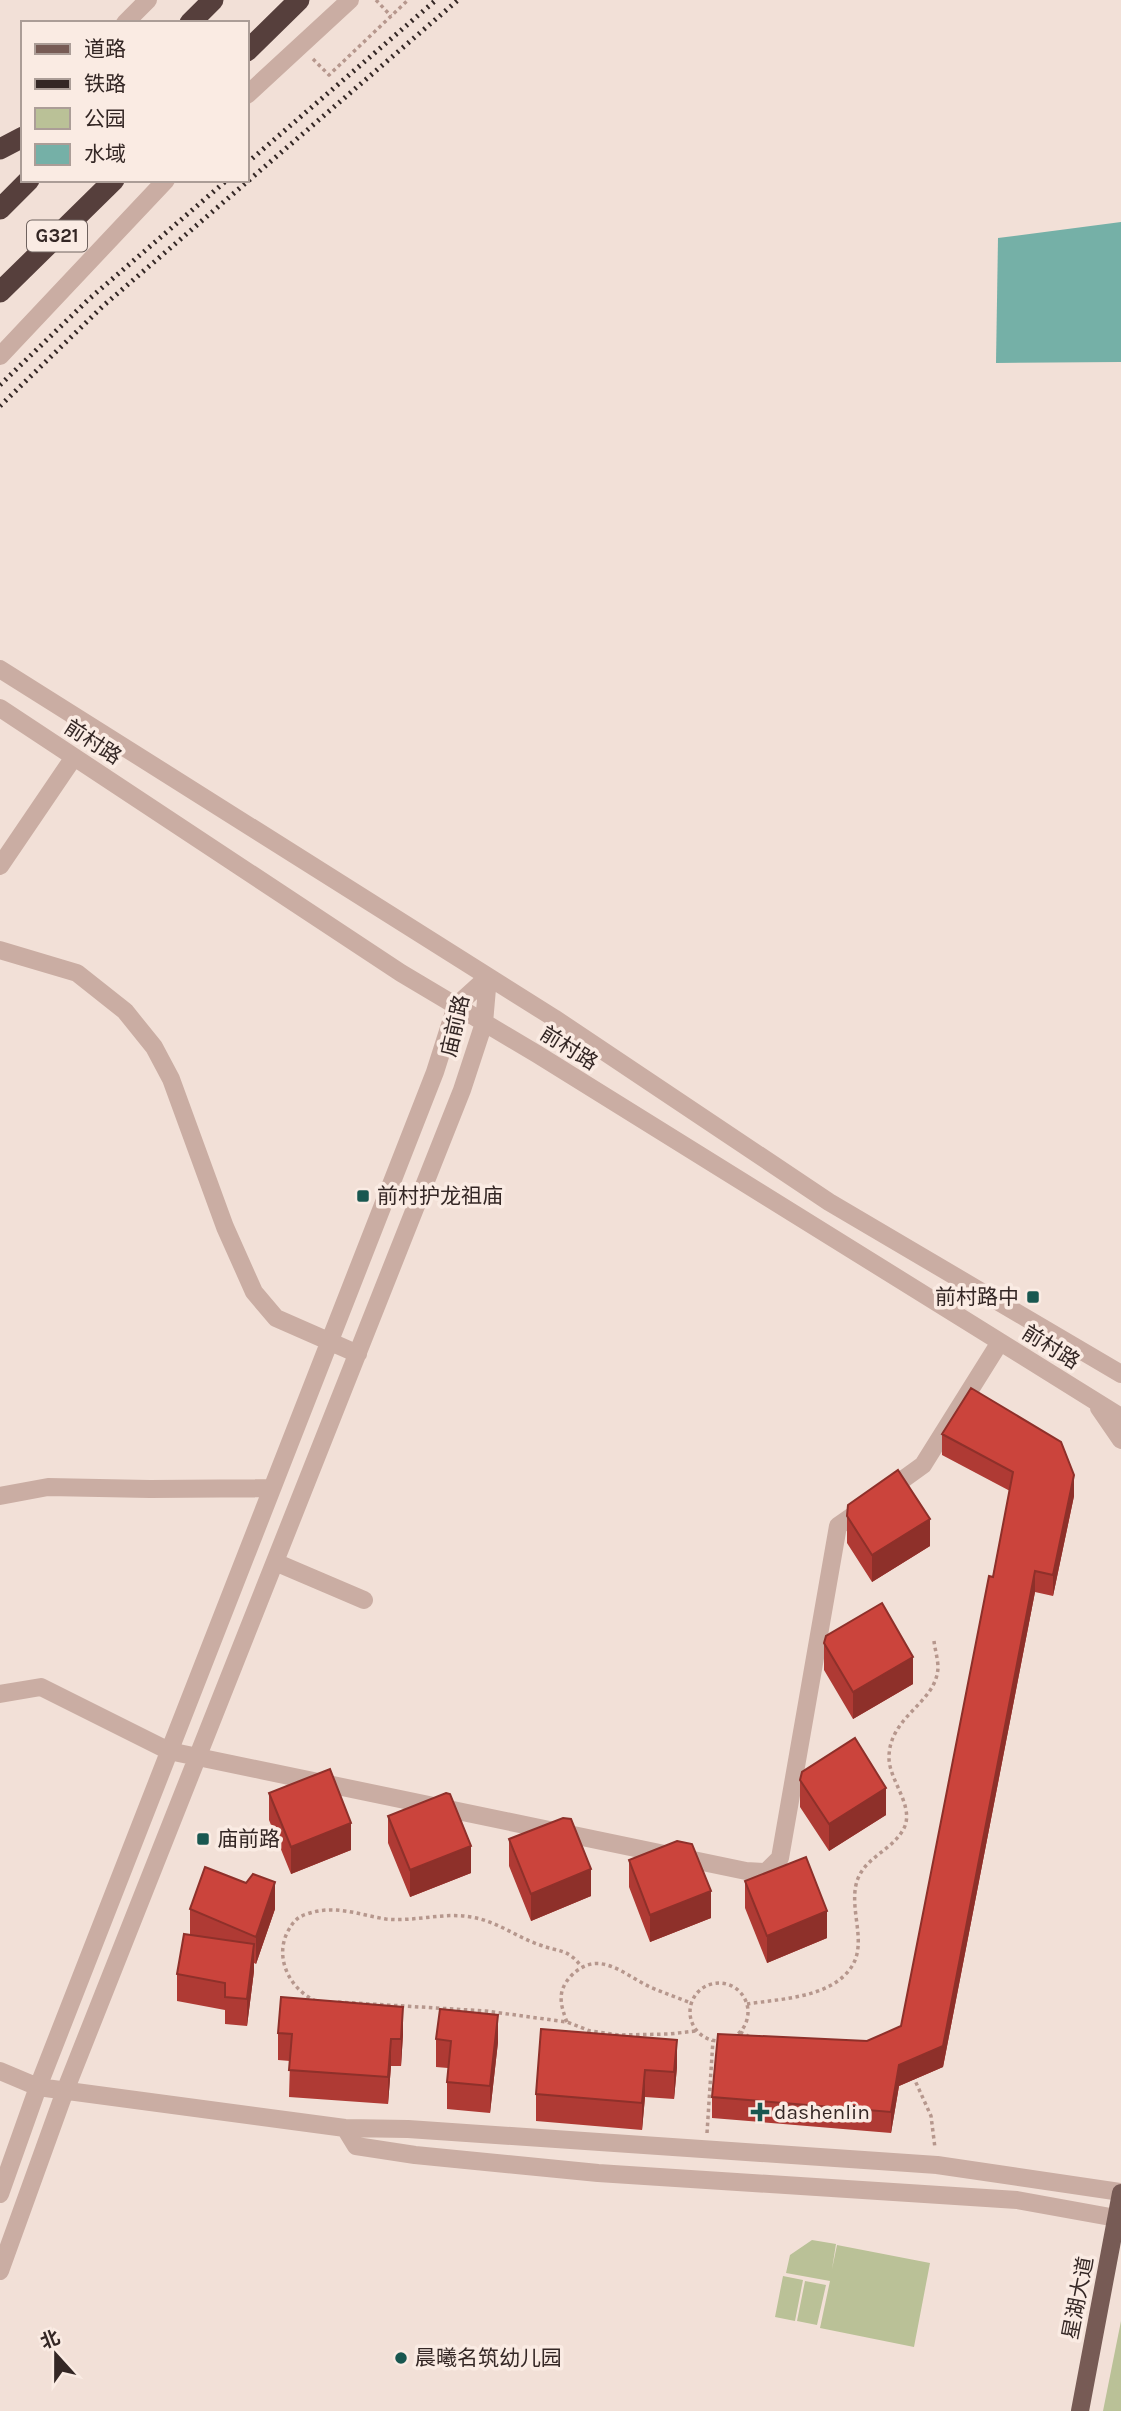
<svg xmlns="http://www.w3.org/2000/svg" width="1121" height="2411" font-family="Karla,'Noto Sans SC',sans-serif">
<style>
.green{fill:#bac197}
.water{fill:#75b0a7}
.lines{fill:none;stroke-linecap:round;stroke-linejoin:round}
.path{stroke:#b6978d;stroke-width:3.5;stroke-dasharray:3.5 3.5;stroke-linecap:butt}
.minor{stroke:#caada3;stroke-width:18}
.major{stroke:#775b55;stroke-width:18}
.highway{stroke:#563f3c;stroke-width:21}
.rail{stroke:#342725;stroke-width:5;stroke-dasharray:2 5;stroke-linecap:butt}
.wall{fill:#af3a34}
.shaded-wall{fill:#8e302a}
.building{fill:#cb443c;stroke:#8e302a;stroke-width:2}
.poi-dot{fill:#195750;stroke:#faebe3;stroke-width:2.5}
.labels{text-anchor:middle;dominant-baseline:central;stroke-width:7;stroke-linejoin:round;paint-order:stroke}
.shield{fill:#faebe3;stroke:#6f625e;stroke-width:2}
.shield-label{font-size:19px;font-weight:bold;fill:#342725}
.street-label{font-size:21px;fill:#342725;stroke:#faebe3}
.poi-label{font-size:21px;fill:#342725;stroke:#faebe3;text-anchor:start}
</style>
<rect width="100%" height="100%" fill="#f2e0d7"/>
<!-- green -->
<path class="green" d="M812,2240l24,4 -4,25 5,-24 93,18 -16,84 -94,-19 10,-47 -44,-8 4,-18z
M783,2276l20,4 -8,41 -20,-4z
M805,2281l21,4 -9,40 -20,-4z
M1121,2321v90h-18z"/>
<!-- water -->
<path class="water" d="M1121,222v140l-125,1 2,-125z"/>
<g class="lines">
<!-- path -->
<path class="path" d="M376,0l15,16
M313,59l16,16 79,-75
M690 2012a29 29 0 1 1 58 0a29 29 0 1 1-58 0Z
M316,2001c-27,-12 -42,-44 -28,-70 5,-9 9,-14 19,-17 27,-10 53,1 79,5 28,3 57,-7 85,-2 26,4 45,20 69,28 18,7 27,3 41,21
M338,2002l148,9 81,11 23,9 29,4 50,-1 27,-3
M747,2004c32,-5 82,-6 103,-35 19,-25 -2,-59 7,-88 8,-24 34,-30 46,-51 13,-22 -13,-48 -14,-71 -1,-43 47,-55 49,-91 0,-9 -3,-18 -4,-27
M567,2022c-7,-18 -10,-31 4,-46 27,-28 52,-2 79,11 14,6 28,11 41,16
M740,2032l10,5
M913,2076l18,40 4,32
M707,2133l6,-93"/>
<!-- minor -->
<path class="minor" d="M125,23l23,-23
M247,95l103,-95
M0,356l166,-176
M0,669l554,349 275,184 292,172
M0,708l401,265 136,81 584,363
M0,866l74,-109
M0,950l77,23 48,38 29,36 17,32 54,148 29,65 22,26 82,36
M1099,1408l22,32
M887,1491l36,-26 77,-123
M0,1496l48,-9 102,2 122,-1
M275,1562l89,38
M0,1694l41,-7 128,64 577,120 20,1 14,-14 58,-332 26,-18
M0,2071l38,16 307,41 63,1 529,36 184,27
M345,2128l11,18 59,9 183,18 419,27 99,18
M0,2194l38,-107 397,-1015 21,-66 32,-29
M0,2271l65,-180 397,-1001 22,-67 4,-46"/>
<!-- major -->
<path class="major" d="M1080,2411l41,-218"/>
<!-- highway -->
<path class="highway" d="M190,23l23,-23
M247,51l52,-51
M0,149l23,-12
M0,209l29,-29
M0,292l114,-112"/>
<!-- rail -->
<path class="rail" d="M247,163l189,-163
M0,385l89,-86 138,-119
M0,406l103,-100 355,-306"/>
</g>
<!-- wall -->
<path class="wall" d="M942,1434l132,62 -21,100 -18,-4 -92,475 -44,19 -8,47 -179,-15v-21l155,-56 34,-15 109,-535 -68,-36z
M847,1516l83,30 -58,36 -25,-39z
M824,1643l89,41 -60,35 -29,-49z
M800,1780l86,35 -57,36 -29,-44z
M269,1793l82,57 -60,24 -22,-54z
M388,1816l83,57 -61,24 -22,-54z
M509,1839l82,57 -60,25 -22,-55z
M629,1860l82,58 -61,24 -21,-55z
M745,1881l82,57 -60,25 -22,-55z
M246,1883l29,26 -19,55 -2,-1v8l-7,55 -22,-2v-14l-48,-9v-27l13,-39v-26z
M541,2029l136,38 -3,32 -29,-2 -3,33 -106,-9v-27z
M278,2033l125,1 -2,32h-10l-3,38 -99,-7 1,-36 -12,-1z
M436,2039l62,3 -8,71 -43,-4v-27l1,-14 -12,-1z"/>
<!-- shaded-wall -->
<path class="shaded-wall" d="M1074,1475v21l-21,100v-21z
M930,1519v27l-58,36v-27z
M1035,1571v21l-92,475 -44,19 -8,47v-21l8,-47z
M913,1657v27l-60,35v-27z
M886,1788v27l-57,36v-27z
M351,1823v27l-60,24v-27z
M471,1846v27l-61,24v-27z
M591,1869v27l-60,25v-27z
M275,1882v27l-19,55v-27z
M711,1891v27l-61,24v-27z
M827,1911v27l-60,25v-27z
M254,1944v27l-7,55v-27z
M403,2007v27l-2,32v-27z
M498,2015v27l-8,71v-27z
M391,2039v27l-3,38v-27z
M677,2040v27l-3,32v-27z
M645,2070v27l-3,33v-27z"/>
<!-- building -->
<path class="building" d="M971,1388l90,54 13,33 -21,100 -18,-4 -92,475 -44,19 -8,47 -179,-15 6,-63 149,7 34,-15 88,-450 4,1 20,-105 -71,-38z
M898,1470l32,49 -58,36 -25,-39 1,-11z
M882,1603l31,54 -60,35 -29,-49 2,-7z
M855,1738l31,50 -57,36 -29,-44 2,-8z
M330,1769l21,54 -60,24 -22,-54z
M446,1793l4,1 21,52 -61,24 -22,-54z
M563,1818l8,1 20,50 -60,25 -22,-55z
M677,1841l15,3 19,47 -61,24 -21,-55z
M806,1857l21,54 -60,25 -22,-55z
M205,1867l41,16 7,-9 22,8 -19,55 -66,-28z
M184,1934l70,10 -7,55 -22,-2v-14l-48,-9z
M281,1997l122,10 -2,32h-10l-3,38 -99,-7 3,-36 -14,-1z
M440,2009l58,6 -8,71 -43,-4 4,-41 -15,-2z
M541,2029l136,11 -3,32 -29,-2 -3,33 -106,-9z"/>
<!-- markers -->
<g class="poi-dot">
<rect x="356" y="1189" width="14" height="14" rx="3.5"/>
<rect x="1026" y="1290" width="14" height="14" rx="3.5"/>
<rect x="196" y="1832" width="14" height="14" rx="3.5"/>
<path d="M756.5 2101.5h7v7h7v7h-7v7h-7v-7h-7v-7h7z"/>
<circle cx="401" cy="2358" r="7"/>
</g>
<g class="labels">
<!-- shield labels -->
<rect class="shield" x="27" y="220.5" width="60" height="31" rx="5"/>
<g class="shield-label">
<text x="57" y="236">G321</text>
</g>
<!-- street labels -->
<g class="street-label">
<text transform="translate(93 742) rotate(33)">前村路</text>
<text transform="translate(455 1026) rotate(-77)">庙前路</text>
<text transform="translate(569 1048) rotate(32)">前村路</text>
<text transform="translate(1051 1347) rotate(32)">前村路</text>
<text transform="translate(1078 2298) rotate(-79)">星湖大道</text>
</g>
<!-- poi labels -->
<g class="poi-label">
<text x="377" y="1196">前村护龙祖庙</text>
<text x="1019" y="1297" text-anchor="end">前村路中</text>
<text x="217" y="1839">庙前路</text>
<text x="774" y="2112">dashenlin</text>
<text x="415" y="2358">晨曦名筑幼儿园</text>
</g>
</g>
<!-- legend -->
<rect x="21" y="21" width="228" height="161" fill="#faebe3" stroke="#ab9d97" stroke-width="2"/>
<rect x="35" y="44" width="35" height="10" fill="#775b55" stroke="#ab9d97" stroke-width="2"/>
<text x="84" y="56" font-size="21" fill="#342725">道路</text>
<rect x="35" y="79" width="35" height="10" fill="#342725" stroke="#ab9d97" stroke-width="2"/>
<text x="84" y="91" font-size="21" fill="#342725">铁路</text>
<rect x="35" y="108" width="35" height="21" fill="#bac197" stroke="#ab9d97" stroke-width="2"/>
<text x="84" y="126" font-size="21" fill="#342725">公园</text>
<rect x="35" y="144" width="35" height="21" fill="#75b0a7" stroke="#ab9d97" stroke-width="2"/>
<text x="84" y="161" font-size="21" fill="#342725">水域</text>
<!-- north arrow -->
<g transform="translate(56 2355) rotate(339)" stroke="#faebe3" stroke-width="5" paint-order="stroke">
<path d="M0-5L12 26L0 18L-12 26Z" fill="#342725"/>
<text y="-10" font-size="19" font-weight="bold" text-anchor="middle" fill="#342725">北</text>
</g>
</svg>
